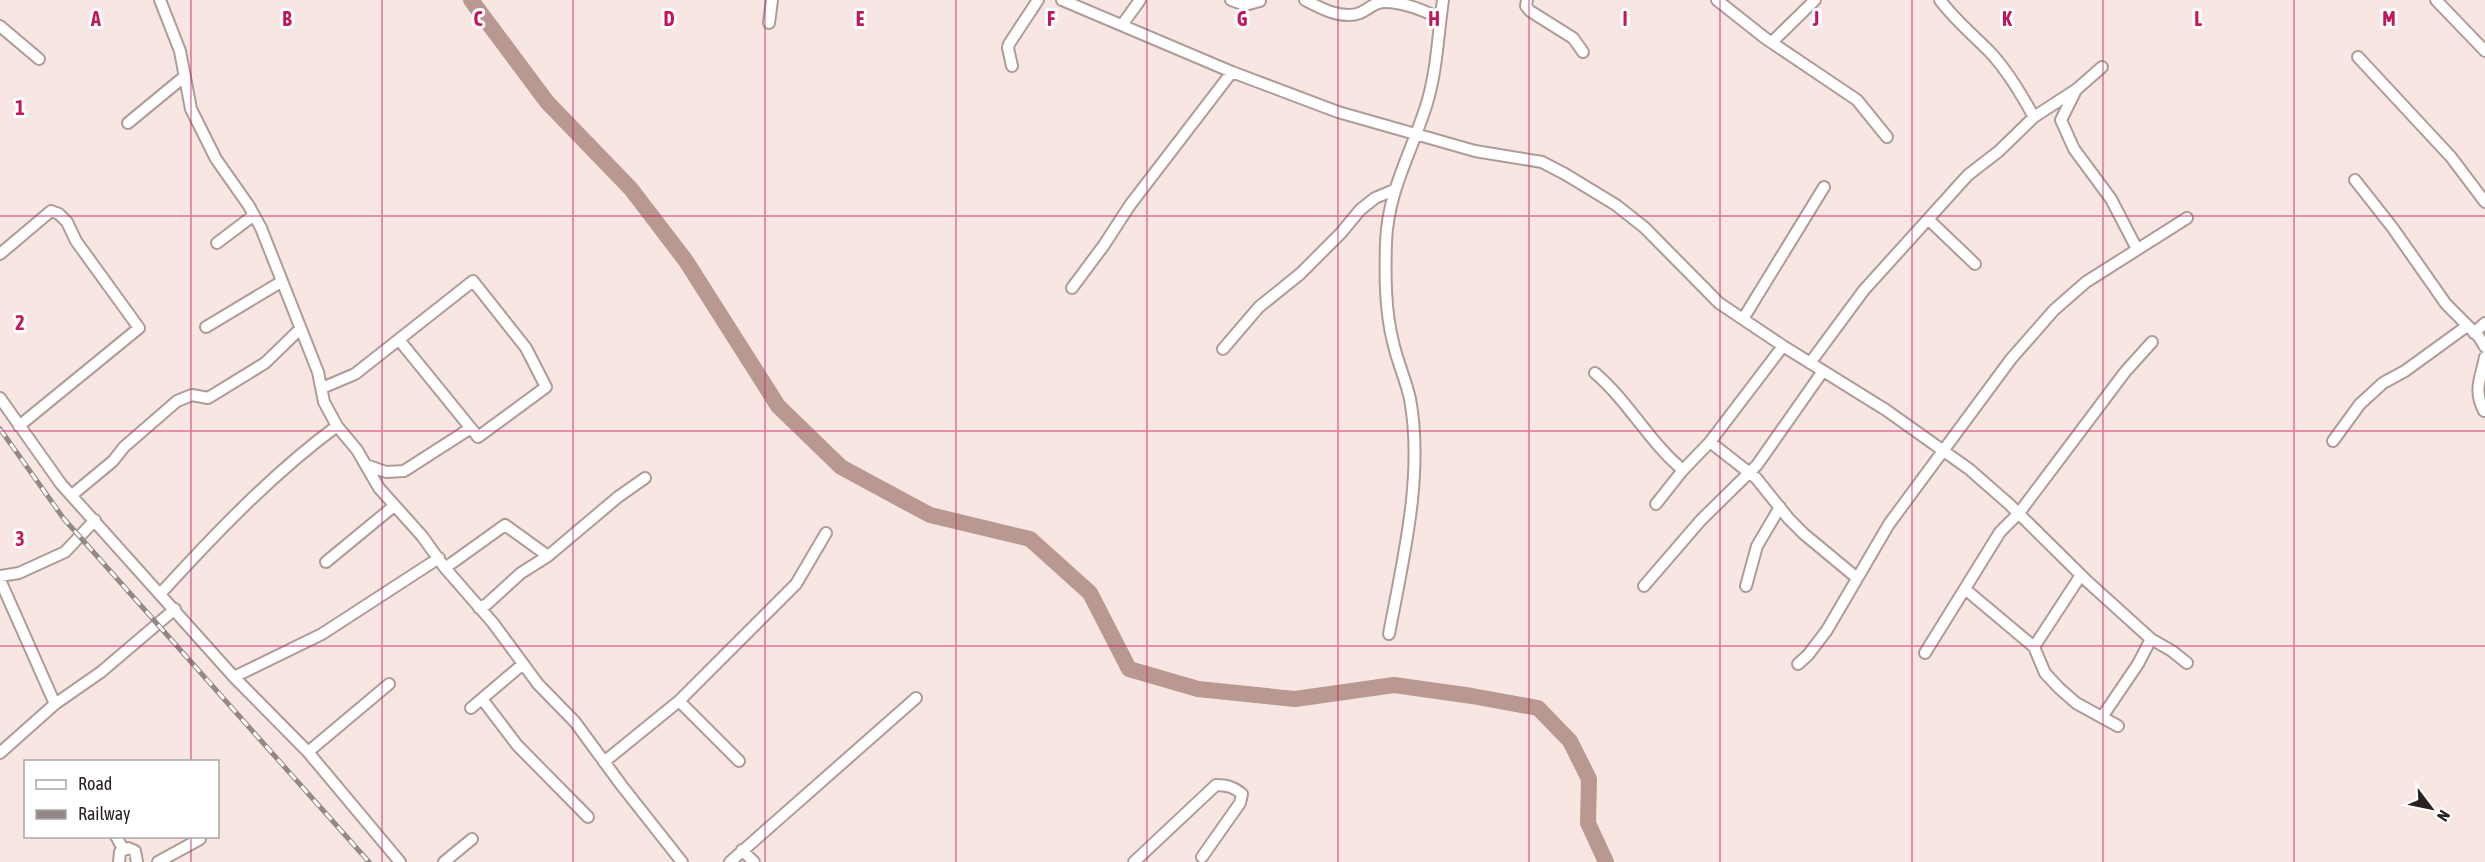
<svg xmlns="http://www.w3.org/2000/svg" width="2485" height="862" font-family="'Asap Condensed',sans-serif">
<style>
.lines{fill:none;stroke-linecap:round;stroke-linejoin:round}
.river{stroke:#b99892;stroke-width:16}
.minor-casing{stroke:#ae9c99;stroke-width:14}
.minor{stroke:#fff;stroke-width:10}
.rail-casing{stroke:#948886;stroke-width:5}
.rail{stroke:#fff;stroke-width:3;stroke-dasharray:9;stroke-linecap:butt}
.grid{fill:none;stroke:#c2185b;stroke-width:1.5;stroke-opacity:0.55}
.grid-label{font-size:20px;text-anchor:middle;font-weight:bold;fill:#c2185b;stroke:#fff;stroke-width:6;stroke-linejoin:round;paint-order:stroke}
</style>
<rect width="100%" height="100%" fill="#f8e6e3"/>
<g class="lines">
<!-- river -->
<path class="river" d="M471,0l76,102 84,87 55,72 92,145 63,61 89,48 100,24 60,54 39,76 69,20 97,10 99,-14 78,11 66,12 32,33 19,38 -1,44 18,39"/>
<defs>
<path id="minor" d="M160,0l20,51 11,58 25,50 33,47 12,22 57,144 6,30 13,24 20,24 22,38 43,48 23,32 48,55 45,61 37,38 47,64 60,76
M1062,0l170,72 106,40 137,39 67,11 23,12 51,31 29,23 74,75 64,43 103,64 83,59 40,35 79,78 63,57 21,12 15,12
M1231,0l14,5 15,-4
M1305,0c15,8 37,20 55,13 9,-4 14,-11 25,-11 19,0 39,9 55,16
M1527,0l-1,6 4,5 43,27 10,14
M1717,0l48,38 92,62 30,37
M1940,0c14,19 32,34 49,51 18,19 32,43 45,66
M2436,0l49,51
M769,23l3,-23
M1122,25l18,-25
M0,26l39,33
M1772,42l43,-42
M2358,57l93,100 34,45
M1012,66l-4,-18 1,-4 29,-44
M2075,92l-14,28 13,29 37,50 26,50
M128,123l57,-47
M2355,180l37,47 54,77 33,33 6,10
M1929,220l46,44
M217,243l37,-28
M0,254l51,-43 8,3 8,8 9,19 63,87 -120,98
M1072,288l32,-43 26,-40 102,-133
M1743,319l81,-132
M206,327l75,-45
M2474,333l11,-10
M1223,349l36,-42 41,-33 41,-41 19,-23 15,-12 19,-8
M1810,363l54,-73 104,-115 31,-24 35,-34 43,-28 25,-22
M1595,373c34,29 54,69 88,97
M322,388l33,-14 118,-93 53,67 20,39 -68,50 -78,-96
M0,398l61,86 173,193 74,75 92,110
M2484,411c-11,-21 -3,-33 1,-54
M2333,441l27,-37 23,-21 22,-12 62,-45
M1710,442l46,36 33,41 15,15 53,44
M366,465l20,7 18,-1 67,-43
M72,495l41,-34 11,-14 53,-46 15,-6 16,3 57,-35 34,-33
M1656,504l27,-34 27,-28 73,-96
M326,562l68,-56
M445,568l60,-43 43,31
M0,576l19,-3 46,-21 30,-32
M0,580l55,124
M1644,586l57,-66 56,-55 66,-94
M1746,586l11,-40 23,-39
M1965,589l69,58 11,26 14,15 17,15 42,23
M161,593c55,-60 111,-119 176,-167
M479,608l8,-4 34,-31 27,-17 70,-59 27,-19
M1389,634c14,-75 35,-159 21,-235 -4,-19 -13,-38 -17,-57 -8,-32 -8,-66 -7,-100 2,-52 26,-90 41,-139 10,-33 11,-69 16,-103
M2034,647l47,-72
M1925,653l75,-121 19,-19 106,-141 27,-30
M1798,664l10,-9 19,-25 62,-106 122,-165 43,-49 32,-28 101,-64
M234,677l88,-43 117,-76
M482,699l35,46 71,72
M679,701l60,60
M471,708l52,-44
M2102,717l36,-53 13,-25
M308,752l81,-68
M0,753l55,-49 46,-32 74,-63
M604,762l75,-61 117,-117 30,-51
M116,836l7,13
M742,850l12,12
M119,862l1,-10 8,-4 7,3 2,11
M158,862l42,-23
M444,862l28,-23
M730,862l186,-164
M1134,862l82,-77c11,0 18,2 26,9l-2,9 -38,54"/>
</defs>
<!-- minor casing -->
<use href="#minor" class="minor-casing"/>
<!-- minor -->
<use href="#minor" class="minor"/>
<defs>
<path id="rail" d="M0,429l64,90 305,343"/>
</defs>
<!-- rail casing -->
<use href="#rail" class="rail-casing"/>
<!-- rail -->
<use href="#rail" class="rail"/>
</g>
<!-- grid -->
<path class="grid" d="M191,0v762M382,0v862M573,0v862M765,0v862M956,0v862M1147,0v862M1338,0v862M1529,0v862M1720,0v862M1912,0v862M2103,0v862M2294,0v862M0,216h2485M0,431h2485M0,646h2485M191,836v26"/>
<g class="grid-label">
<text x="96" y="26">A</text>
<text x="287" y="26">B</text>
<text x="478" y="26">C</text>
<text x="669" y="26">D</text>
<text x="860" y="26">E</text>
<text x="1051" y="26">F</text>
<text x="1242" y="26">G</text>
<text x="1434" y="26">H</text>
<text x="1625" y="26">I</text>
<text x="1816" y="26">J</text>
<text x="2007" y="26">K</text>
<text x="2198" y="26">L</text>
<text x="2389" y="26">M</text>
<text x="20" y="115">1</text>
<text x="20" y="330">2</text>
<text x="20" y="546">3</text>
</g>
<!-- legend -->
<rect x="24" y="760" width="195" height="78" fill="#ffffff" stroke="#a9a7a6" stroke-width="1.5"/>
<rect x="36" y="780" width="30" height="9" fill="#ffffff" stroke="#a9a7a6" stroke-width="1.5"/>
<text x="78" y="790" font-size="18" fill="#292221">Road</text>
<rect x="36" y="810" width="30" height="9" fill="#948886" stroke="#a9a7a6" stroke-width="1.5"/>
<text x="78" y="820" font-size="18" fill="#292221">Railway</text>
<!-- north arrow -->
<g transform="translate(2431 808) rotate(122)" stroke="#ffffff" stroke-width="4.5" paint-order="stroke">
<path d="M0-4.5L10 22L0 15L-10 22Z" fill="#292221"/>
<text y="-9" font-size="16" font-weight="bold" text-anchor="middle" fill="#292221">N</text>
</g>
</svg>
